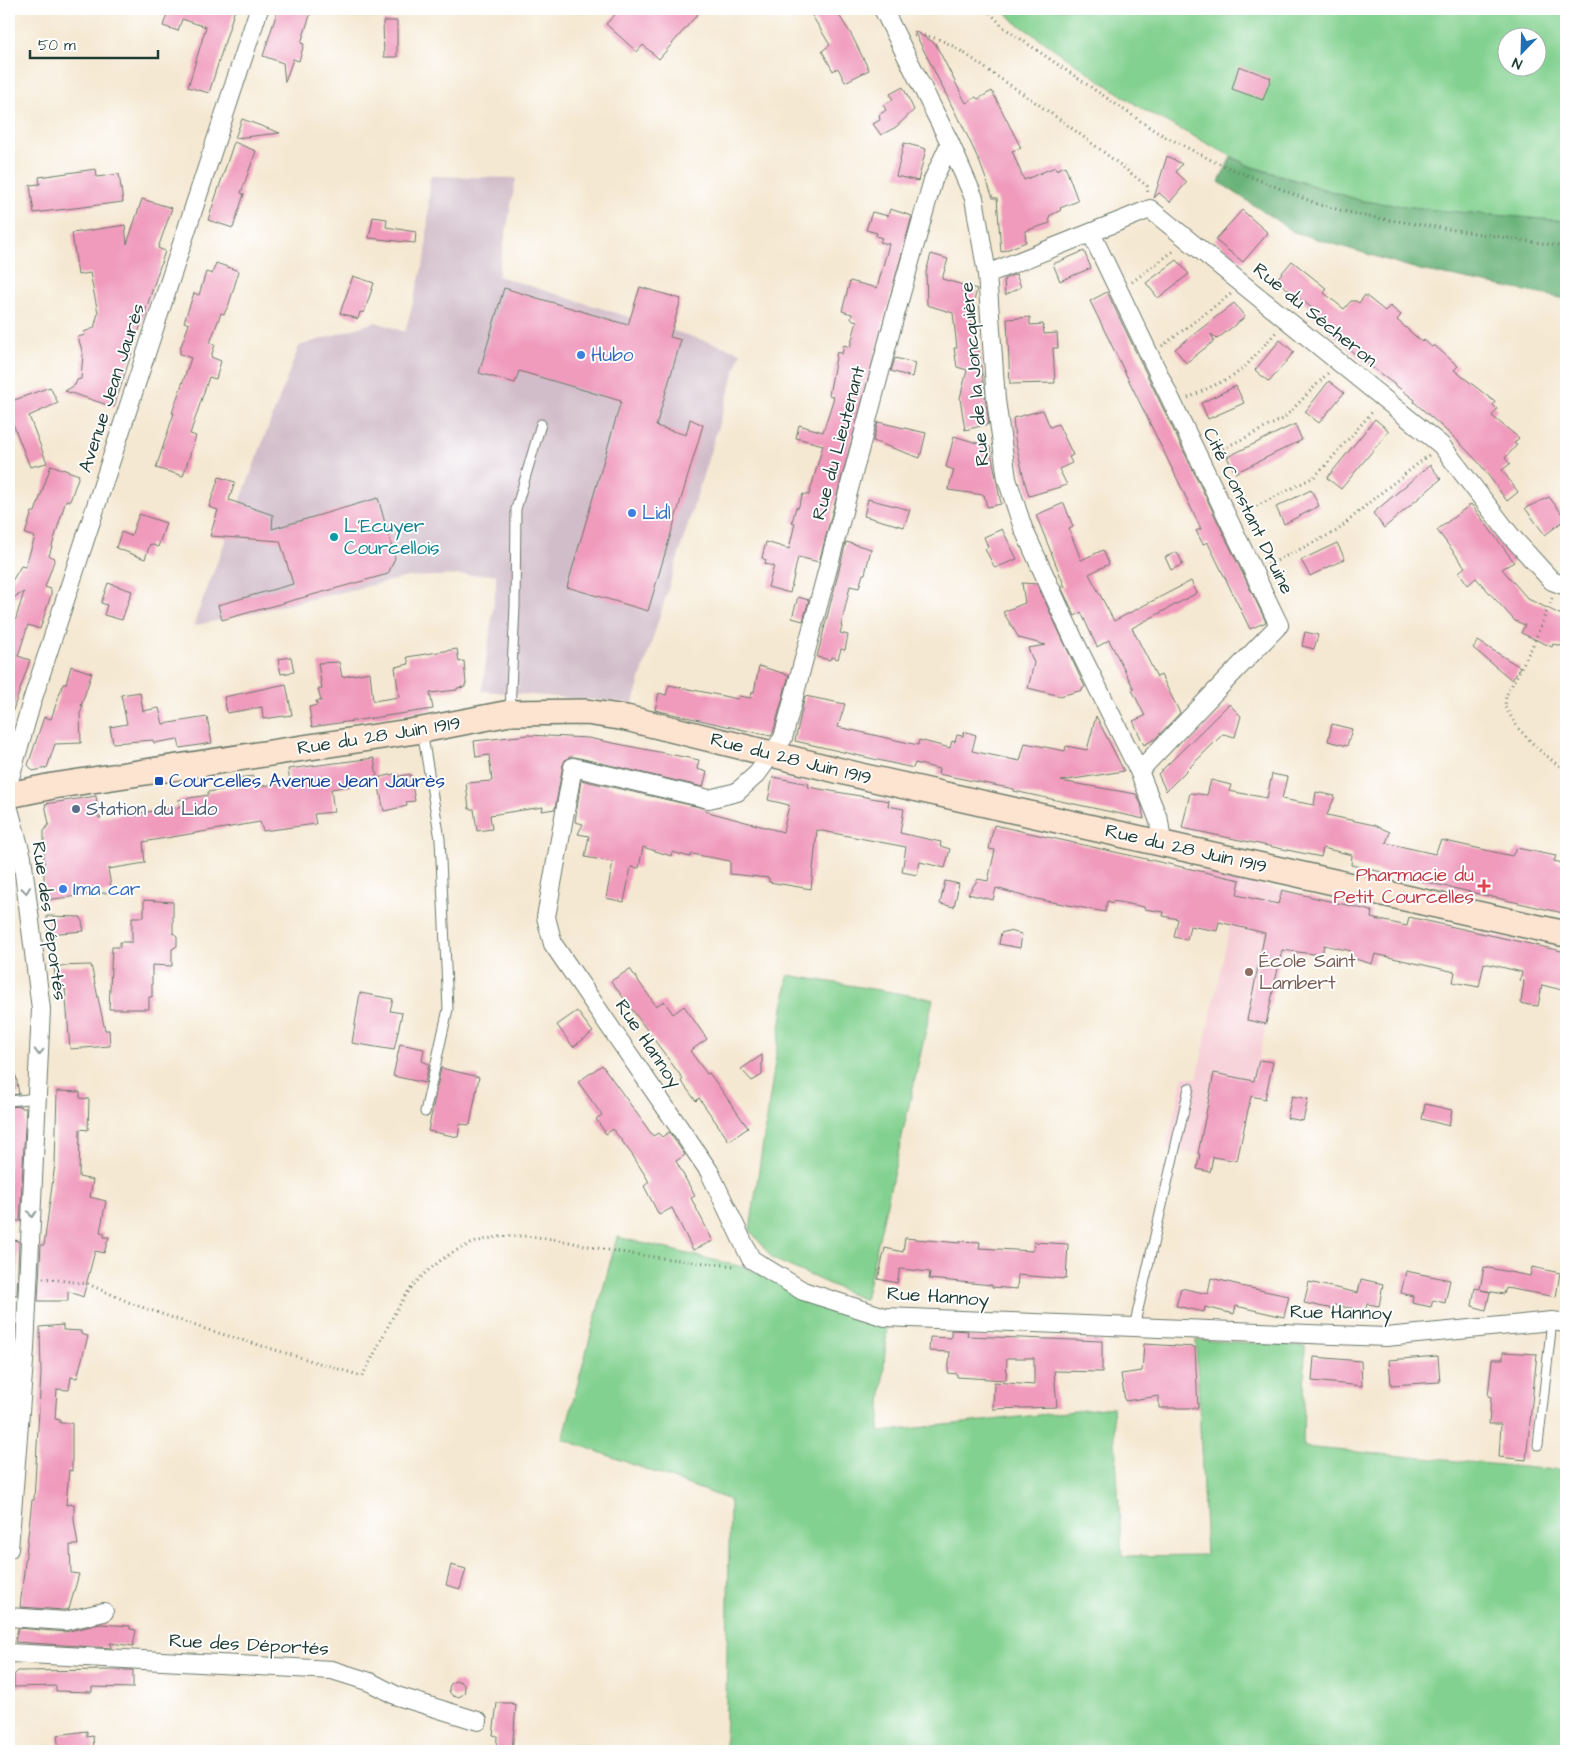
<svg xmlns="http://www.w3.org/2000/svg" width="1575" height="1760" font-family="'Architects Daughter',sans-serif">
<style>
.built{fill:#f6cfd7}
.industrial{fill:#d1bdc9}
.green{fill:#83d190;stroke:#518762;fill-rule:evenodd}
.forest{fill:#6ab37a;stroke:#447857}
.building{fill:#f09abc}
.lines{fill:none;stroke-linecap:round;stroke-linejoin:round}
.service-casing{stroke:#6a796b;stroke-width:11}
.minor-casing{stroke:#6a796b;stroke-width:20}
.secondary-casing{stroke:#6a796b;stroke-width:28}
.path{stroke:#6a796b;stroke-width:3;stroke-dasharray:1 4;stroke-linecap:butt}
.service{stroke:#fff;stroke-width:9}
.minor{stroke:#fff;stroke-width:18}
.secondary{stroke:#fde4d0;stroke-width:25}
.oneway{stroke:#8f9e9a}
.shop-dot{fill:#3f7fe0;stroke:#fff;stroke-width:2}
.culture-dot{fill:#0f9aa8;stroke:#fff;stroke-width:2}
.transit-dot{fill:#1a4fb4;stroke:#fff;stroke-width:2}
.service-dot{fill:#5c6f8a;stroke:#fff;stroke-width:2}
.health-dot{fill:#e0444e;stroke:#fff;stroke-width:2}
.education-dot{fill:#8d6e63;stroke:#fff;stroke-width:2}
.labels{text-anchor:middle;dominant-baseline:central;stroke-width:4;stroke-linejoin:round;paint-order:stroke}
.street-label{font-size:19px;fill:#1f3d34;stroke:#fff}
.shop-label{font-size:19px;fill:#366cbe;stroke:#fff;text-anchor:start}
.culture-label{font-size:19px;fill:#0d838f;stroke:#fff;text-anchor:start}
.transit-label{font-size:19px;fill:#164399;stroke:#fff;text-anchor:start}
.service-label{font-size:19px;fill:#4e5e75;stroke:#fff;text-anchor:start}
.health-label{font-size:19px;fill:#be3a42;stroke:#fff;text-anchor:end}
.education-label{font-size:19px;fill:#785e54;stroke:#fff;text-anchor:start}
</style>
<rect width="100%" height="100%" fill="#fff"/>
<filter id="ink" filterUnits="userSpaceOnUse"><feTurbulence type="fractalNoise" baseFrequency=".02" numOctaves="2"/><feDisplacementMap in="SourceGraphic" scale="10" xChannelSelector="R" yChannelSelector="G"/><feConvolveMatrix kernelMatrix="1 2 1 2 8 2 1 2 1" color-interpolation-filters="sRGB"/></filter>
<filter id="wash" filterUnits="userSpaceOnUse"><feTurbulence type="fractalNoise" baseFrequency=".0096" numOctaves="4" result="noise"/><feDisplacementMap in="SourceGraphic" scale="20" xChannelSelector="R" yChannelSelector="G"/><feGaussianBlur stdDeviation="1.12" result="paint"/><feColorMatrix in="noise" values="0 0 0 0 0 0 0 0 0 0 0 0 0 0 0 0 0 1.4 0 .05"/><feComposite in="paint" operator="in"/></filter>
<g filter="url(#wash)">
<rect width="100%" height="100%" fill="#f5e8d2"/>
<!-- built -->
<path class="built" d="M1240,880l54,13 -57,269 -71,-13 17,-73 14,2z"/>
<!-- industrial -->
<path class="industrial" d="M430,176l86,2 -18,98 243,76 -108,351 -151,-12 14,-104v-13l-88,3 -215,49 106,-280 77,-24 29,10 21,-78z"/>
<!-- green -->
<path class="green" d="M1003,9h563v212l-121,-10 -83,-10 -114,-36 -106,-56 -127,-87zM1508,38h30v30h-30z
M788,975l145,24 -68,301 -92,-41 -23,-29z
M617,1237l126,30 121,51 23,7 -8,107 234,-25 9,149 84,-1 -10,-215 109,6 -2,101 263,24v280h-841l5,-251 -167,-61z"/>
<!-- forest -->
<path class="forest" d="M1231,157l17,9 114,35 83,10 121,10v78l-146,-29 -126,-38 -75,-50z"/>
<g id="blocks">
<!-- building -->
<path class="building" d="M159,9h76l-26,84 -21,-6 18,-60 -24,-8 -4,12 -15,-5 4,-12 -8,-3z
M278,9h34l-11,34 3,1 -5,17 -6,-2 -8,23 -2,-19 -20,-7z
M620,9h82l-43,50 -16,-14 -6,7 -31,-28z
M808,9h27l16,25 18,36 -24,12 -7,-14 -5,3 -11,-20 8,-6z
M383,21h14v36h-13z
M914,31l21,12 31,60 10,-6 2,2 14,-8 29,57 -9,3 12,29 31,-13 1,3 9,-4 13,35 -18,7 1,2 -12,6 1,7 -25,8 1,11 -25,10 -4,-54h-4l-13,-35 -20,-43h-1z
M1239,66l32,12 -8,22 -31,-11z
M903,87l11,23 -18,17 -15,8 -8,-11 7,-4 -1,-5 7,-5 -3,-5 10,-5 -3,-6z
M242,119l38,14 -45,5z
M234,142l22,9 -15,42 3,1 -11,34 -25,-8z
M904,143l22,6 -8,32 -22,-5z
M1167,156l15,8 -6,8 11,10 -17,20 -11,-9 -5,5z
M96,169l1,8 22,-3 4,28 -89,11 -4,-28 10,-1 -1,-7z
M142,199l30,9 -14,40 7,3 -51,156 -49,-16 10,-6 2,-5 4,-1 2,-25 -5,-17 7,-2 -1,-3 10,-4 4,-15 -8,-40 -12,2 -6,-42 53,-8 2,19z
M890,209l22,7 -93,346 -21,-5 -8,36 -22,-6 6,-21 -9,-2 1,-4 -4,-2 4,-16 23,7 6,-26 -3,-1 4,-15 2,1 5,-14 6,1 14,-50 -27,-7 3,-13 24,7 11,-35 -5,-2 8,-43 5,2 2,-9 6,2 7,-26 -6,-2 1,-5 -10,-3 8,-30 27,7 12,-44 -9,-2 2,-4 -6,-2 1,-3 -11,-3 6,-18 16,4z
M1242,210l26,23 -25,29 -28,-22z
M373,217l14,2 -1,8 30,5 -1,11 -46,-5z
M1084,251l7,17 -31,13 -7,-17z
M931,254l17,5 -6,20 35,10 -7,28 4,28 2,-8 2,8 11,79 -24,6 -5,-32 7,-28 -10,-3 -3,-19h3l-4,-35 -26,-8 -1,-33z
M1177,260l12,14 -31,24 -12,-15z
M1292,261l35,28 -3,4 20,16 7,-8h5l3,2 6,-8 20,16 5,-5 11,9 -4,5 25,22 2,-2 8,7 2,-2 24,21 -4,4 41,32 -2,3 4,4 -5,7 27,22 -5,5 3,2 -12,13 5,6 -8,6 16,22 -11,9 -27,-37 -22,-23 -44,-39 1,-2 -58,-44 -49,-45 4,-3 -36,-28z
M216,263l23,8 -10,33 -5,10 -3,-1 -11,30 5,2 -4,12 10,4 -5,18 -7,-2 -19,57 6,2 -13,40 -27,-8 18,-55h-2l19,-55 -11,-4v-5l9,-25 -5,-2 10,-29 5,2 7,-23 6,2z
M1016,274l5,13 -16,8 -1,-16z
M353,276l21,7 -10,30 -4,-1 -2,7 -18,-6z
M640,287l41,12 -11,38 11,3 -25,86 30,9 4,-16 13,6 -55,186 -81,-24 54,-186 -102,-30 -4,12 -36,-10 25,-85 124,37z
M1107,292l159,330 -16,7 -42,-86v-1l-5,2 -7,-13 5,-2 -18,-38 -93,-190z
M1234,303l11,14 -28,22 -6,-5 3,7 -28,22 -11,-14z
M1030,317v8l13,-1 1,10 13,-1 1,15h-5l2,35 -45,1 -3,-65z
M1280,340l14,12 -25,30 -14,-12z
M895,358l20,5 -3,14 -21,-6z
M1329,381l15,12 -25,30 -14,-11z
M1236,386l8,17 -36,16 -7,-16z
M50,387l8,16 -29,13 18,47 -17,4 -17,-43 -4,2v-24z
M1043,410l7,17 8,-3 15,31 -4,2 3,6 -13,6 8,16 -38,11 -4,-13 -10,-44 -2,-21z
M1375,419l14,12 -48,58 -14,-11z
M878,422l48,11 -6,25 -47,-17z
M1295,424l7,16 -67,33 -8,-16z
M954,436l36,11 11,57 -14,3 -3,-12 -36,-5 6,-20 -8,-3z
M51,465l28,10 -9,26 -4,-1 -17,56 6,2 -10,29 6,2v6l-11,34 -12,-4 -10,31 12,4 -19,56 -2,-1v-74l15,-49 -15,8v-14l12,-20 4,1 10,-30 -10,-3 7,-22h3z
M1430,465l11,14 -57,49 -11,-15z
M219,477l16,5 -6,18 44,15 -1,14 106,-31 17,60 -7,16 -166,46 -4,-15 75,-21 -13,-43 -70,-5 8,-26 -9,-3z
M1311,490l8,16 -35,18 -8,-17z
M1549,497l17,22 -21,16 -20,-27z
M868,499l42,11 -6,17 -40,-11z
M1064,503l9,24 -4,2 12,31 22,-10 6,14 -20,10 25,47 77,-40 6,12 -65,35 25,49 4,-2 19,38 -25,26 -11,6 -11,-24 12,-5 -13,-26 2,-1 -25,-49 -12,7 -16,-35 -6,4 -14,-29h4l-29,-72z
M1471,504l43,58 -12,7 26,30 38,18v30l-13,-3 -1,3 -31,-14 4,-8 -10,-4 -39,-43 -8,7 -9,-13 6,-5 -28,-37z
M139,514l27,9 -8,24 -8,-3 -5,15 -29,-11 5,-16 10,4z
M1002,529l15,30 -22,9 -10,-19 3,-2 -4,-10z
M846,542l25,7 -6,25h-2l-4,14 -9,-2 -9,40h1l-2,7 8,2 -3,15 -4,-1 -3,10 -6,-2 -2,3 -13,-3z
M1337,543l8,16 -35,17 -9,-16z
M1177,552l6,12 -12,6 -6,-13z
M108,583l24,8 -10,29 -18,-5 3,-10 -6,-2z
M1022,583l15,1 45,97 3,6 -3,2 1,1 -23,6 -32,-8 6,-25 -6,-15 18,-3 -27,-7 -16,-26 22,-9z
M798,597l11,3 -6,21 -11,-3z
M1305,632l13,3 -4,14 -12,-3z
M1478,641l42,26 -8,13 -39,-32z
M457,649l2,13 5,-1 2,23h-1v3l-8,1v2l-27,3 3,16 -121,18 -3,-20 8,-2 -1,-4h5l-3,-12h4l-4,-26 21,-1 3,15 28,-5 3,29 26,-4 -4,-30 14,-3 -2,-7z
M291,657l3,15 -13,2 -3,-15z
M71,666l21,7 -11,33h2l-3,8 1,29 -26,1 -8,24 -14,3 -5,-6 16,-48 7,2 12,-35h3z
M759,666l30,9 -16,58 -2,3 -116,-26 4,-17 7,2 3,-10 69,14 1,-3 12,2 1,-6h2z
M286,684l6,31 -29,4 -1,-12 -35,6 -3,-16z
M140,692l3,19 16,-3 4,16 44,-7 5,26 -32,5 -2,-9 -24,4 -1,-3 -40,3 -3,-16 17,-3 -6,-29z
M805,696l40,8 -7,23 80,18 1,-5 31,8 2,-7 3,1 2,-7 6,1 1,-5 12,4 -4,16 48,10 5,-18 40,8 1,-5 21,4 9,-34 28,55 -63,10 75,13 5,10 3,15 -130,-28v-2l-76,-15 1,-5 -24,-6 -2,5 -118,-27z
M1229,704l12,12 -6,21 -12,-3 -57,57 -8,-17z
M1332,724l20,5 -5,17 -19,-5z
M528,735l60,3 111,22 -2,9 10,3 -4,15 -128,-30h-5l-5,3 -2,5 -8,44 -13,2 1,-4 -53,8 2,14 -15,2 -3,-22h-5l-3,-26 26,-2 -3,-26 -13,2 -2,-16z
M374,758l3,20 -26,4v4l-20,3 3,23 -20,2 2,10 -53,7 -3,-9 -117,20 2,21 -37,6 4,23 -67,8 -1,-18v-51l5,-7 -4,-20 51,-8 3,22 40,-7v2l41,-6 -2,-7 30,-5v-3l30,-5 -1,-9 16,-2 2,11 35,-5 -2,-13z
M394,774l1,3 15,-3 5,27 -9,1 1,4 -23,5 -7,-33z
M1272,774l15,3 -5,22 32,6 2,-13 19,4 -8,19 47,10 16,7 -4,11 49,11 6,-14 71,16 5,-8 39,8 -2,5 12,3v35l-3,14 -212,-48 1,-10 -29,-7 -2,9 -139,-29 8,-35 17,2 4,-15 20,5 -2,6 38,7z
M773,777l36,7 -1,3 81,14 -1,5 16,3 -4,24 41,9 -1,4 10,3 -5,19 -25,-6 -3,13 -15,-3 4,-25 -89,-17 -6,59 -42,-7v-4l-39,-4v-13l-38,-7 -2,3 -18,-5 -1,4 -28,-9 -4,21 -8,-1 -7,35 -18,-4 7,-36 -28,-5 4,-21 -11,-2 5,-10 -8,-2 6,-42 118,27 13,6 71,19 6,-27 -21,-5z
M994,825l246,55 -3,15 41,9 4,-14 90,21 -1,7 36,8 2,-9 157,35v39l-24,-6 -4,21 -9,-1 -8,-2 3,-22 -4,-1 2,-8 -38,-9 -5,24 -26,-5 2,-10 -80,-18 -3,10 -20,-6 1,-4h-3l1,-3 -27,-6 -2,10 -40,-5 -16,74 -19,-4 18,-87 -46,-11 -2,9 -27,-5 -3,14 -13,-3 4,-18 -15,-3 1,-4 -20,-3v-2l-31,-6v2l-6,-2 -2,11 -79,-15 -30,-9 -3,12 -25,-6 10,-15 10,2 7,-31 -6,-1z
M945,881l14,3 -5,23 -14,-3z
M144,900l29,2v31l4,3v10l-5,3v17l-20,-1v32h-3v12h-40l3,-62h8v-5h12v-25h12z
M47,916l34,1 3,14 -36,3z
M1008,931l14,3 -2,14 -21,-4 2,-11z
M91,965l14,65h4l1,16 -40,3 -5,-62 -9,3 -2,-24z
M630,969l26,37 8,-5 9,13 11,-8 23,33 -17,12 17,23 2,-1 9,12 30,43 -19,13 -30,-43 -3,3 -15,-20 2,-2 -72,-98z
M360,993l33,6 -3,12 12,2 -8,37 -42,-7z
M577,1011l16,21 -20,15 -16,-22z
M400,1044l24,5 -2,12 7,3 -4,19 -32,-7z
M762,1055v20l-10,6 -11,-12z
M1259,1060l14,2 -8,37 -14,-3 -14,65 -24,-4 -3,15 -13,-3 3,-15h-2l16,-81 40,8z
M602,1065l51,71 5,-3 4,4 7,-5 16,23 -9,6 19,35 -4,2 22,43 -20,9 -21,-42 -13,7 -15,-29 4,-3v-3l-15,-24 -20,-27 -7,5 -10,-15 6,-4 -24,-33z
M441,1068l38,9 -9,48 -10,-1 -2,13 -30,-6z
M9,1076h7l3,18 -10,1z
M57,1091l23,1v6l9,1 -1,31 -8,-1 -1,48 14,3 -3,17 16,4 -6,31 4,1v4h5l-5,16 -9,-2 -12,46 -15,-6v10h-30l3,-56h3l11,-81z
M1292,1096l16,3 -5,22 -16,-3z
M1425,1104l27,6 -3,16 -27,-7z
M21,1106l1,2h4l-6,113h-11v-114z
M905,1238l55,5v-2l20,1 -1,6 54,3 1,-9 34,2 -2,35 -48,-4 -1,14 -25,-2v-2l-63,-6 1,-7 -30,-3 -3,14 -19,-4 7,-31 18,4z
M9,1239l10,2 -2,54 -8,-1z
M1484,1267l46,9 2,-9 28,6 -4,24 -50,-9 -2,6 -23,-4 9,2 -4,18 -14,-4 3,-18 5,1z
M1406,1271l44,9 -5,23 -12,-3 -2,7 -19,-4 1,-7 -12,-3z
M1211,1278l29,7v1l49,10 -5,21 -48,-11 -2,8 -29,-7 -1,5 -28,-6 5,-18 27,6z
M1361,1279l22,5 -4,22 -12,-2 -2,7 -31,-6 -1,4 -29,-6 5,-21 49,11z
M63,1325v5l18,1v3l7,2 -11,42 -6,-1 -2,13 -12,-1 -2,30 5,1v3h12v48l-3,-1 -3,35 8,-1v16l4,25h-8l1,28 8,1 -10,35 -5,1 -44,-3 12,-107h2l7,-126 -1,-47z
M951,1330l17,1 -1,5 135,5v31l-48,-1 3,36 -64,2 1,-27 40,3v-27h-27l-1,22 -49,-3v-3l-9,-1 2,-21 -21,-1 1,-14 21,1z
M1144,1344l51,3 3,61h-39v-12l-34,5 -4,-27 21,-3z
M1503,1352l34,2 -11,106 -27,-3 2,-33h-12l2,-27 -3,-1 4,-37h11z
M1438,1356l2,26 -49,3 -2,-25z
M1314,1357l47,4 1,25 -50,-5z
M451,1565l15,4 -6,20 -14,-4z
M100,1624l30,2v3l6,1 -3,16 -23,-3 1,5 -96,-6 3,-14 47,4z
M113,1670h20v18l-41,-1v5l-36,-1v-5l-42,1v-12l4,-4z
M449 1689a8 8 0 1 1 16 0a8 8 0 1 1-16 0Z
M497,1703h14l5,2 -4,46h-16l1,-15 -4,-1z
M87,1731v6l6,-1 1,15h-35l-2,-16z"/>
</g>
</g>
<g filter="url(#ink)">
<use href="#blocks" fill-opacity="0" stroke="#6a796b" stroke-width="1"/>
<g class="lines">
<defs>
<path id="service" d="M510,710l5,-103 1,-98 25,-85
M422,731l18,108 8,170 -23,103
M9,1101l28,-3
M1134,1327l55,-239
M1538,1445l14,-124"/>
<path id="minor" d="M883,9l67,134 24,55 13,76 9,126 11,79 16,49 51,112 65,131 20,50 3,22
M950,143l-17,37 -38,135 -112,423 -26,36 -20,18 -28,7 -136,-32 -27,150 7,27 156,227 42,88 52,32 82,26 249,10 252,10 166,-16 14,2
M1091,233l188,392 -140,146
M987,274l163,-65 291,236 70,91 41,45 14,5
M9,781l23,-80 227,-692
M9,809l13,48 19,152 -16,340 -16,200
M9,1617l56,4 39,-9
M9,1653l323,17 38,12 27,14 81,25"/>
<path id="secondary" d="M9,795l44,-9 369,-56 88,-17 76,-1 40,6 239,59 701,157"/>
</defs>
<!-- service casing -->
<use href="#service" class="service-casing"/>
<!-- minor casing -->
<use href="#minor" class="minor-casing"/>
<!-- secondary casing -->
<use href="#secondary" class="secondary-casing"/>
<!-- path -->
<path class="path" d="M987,9l16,18 152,104 60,31 105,43 44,11 202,31
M914,36c10,-2 23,2 33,7 16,8 32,21 48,32 52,34 103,72 152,111l1,8
M1132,282l43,-32
M1162,346l69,-52
M1188,398l45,-22 11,-8 33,-37
M1214,453l69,-34 45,-46
M1243,513l71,-36 11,-11 48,-55
M1268,565l69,-34 35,-31 57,-45
M1552,598l-20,49 -26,49 -1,11 13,21 19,20 29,24
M43,1278l45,6 45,20 69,24 160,48c18,-29 29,-63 50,-89 8,-10 18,-18 28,-26 58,-43 115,-20 179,-9 38,6 77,10 116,14"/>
<!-- service -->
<use href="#service" class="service"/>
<!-- minor -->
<use href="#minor" class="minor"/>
<!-- secondary -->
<use href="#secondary" class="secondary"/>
</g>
<!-- one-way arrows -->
<defs><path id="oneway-chevron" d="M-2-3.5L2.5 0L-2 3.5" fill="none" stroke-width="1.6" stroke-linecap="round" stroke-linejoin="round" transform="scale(1.25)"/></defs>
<g class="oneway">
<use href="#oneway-chevron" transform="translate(26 890) rotate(83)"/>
<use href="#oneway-chevron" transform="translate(39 1052) rotate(92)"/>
<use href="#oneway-chevron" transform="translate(32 1214) rotate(93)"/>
</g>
</g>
<!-- markers -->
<g class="shop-dot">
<circle cx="581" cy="355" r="5"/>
<circle cx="632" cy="513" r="5"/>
<circle cx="63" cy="889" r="5"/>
</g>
<circle class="culture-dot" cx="334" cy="537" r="5"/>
<rect class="transit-dot" x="154" y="776" width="10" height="10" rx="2.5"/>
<circle class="service-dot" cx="76" cy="809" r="5"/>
<path class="health-dot" d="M1481.5 878.5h5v5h5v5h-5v5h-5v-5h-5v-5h5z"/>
<circle class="education-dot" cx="1249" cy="972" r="5"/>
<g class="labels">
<!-- street labels -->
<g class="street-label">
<text transform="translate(1315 315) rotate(39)">Rue du Sécheron</text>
<text transform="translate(975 374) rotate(-95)">Rue de la Joncquière</text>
<text transform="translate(112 388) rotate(-72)">Avenue Jean Jaurès</text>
<text transform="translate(839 443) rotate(-75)">Rue du Lieutenant</text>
<text transform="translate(1248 511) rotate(64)">Cité Constant Druine</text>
<text transform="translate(379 736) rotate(-9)">Rue du 28 Juin 1919</text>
<text transform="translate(791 759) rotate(14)">Rue du 28 Juin 1919</text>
<text transform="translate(1186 849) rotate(13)">Rue du 28 Juin 1919</text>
<text transform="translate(49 921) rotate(82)">Rue des Déportés</text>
<text transform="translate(648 1044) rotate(56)">Rue Hannoy</text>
<text transform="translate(938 1297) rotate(4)">Rue Hannoy</text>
<text transform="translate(1341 1313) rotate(1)">Rue Hannoy</text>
<text transform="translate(249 1645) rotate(3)">Rue des Déportés</text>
</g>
<!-- shop labels -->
<g class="shop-label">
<text x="591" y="355">Hubo</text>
<text x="642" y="513">Lidl</text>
<text x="73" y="889">Ima car</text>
</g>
<!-- culture labels -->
<g class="culture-label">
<text x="344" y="526">L'Ecuyer<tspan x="344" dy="22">Courcellois</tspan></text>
</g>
<!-- transit labels -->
<g class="transit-label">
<text x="169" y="781">Courcelles Avenue Jean Jaurès</text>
</g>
<!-- service labels -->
<g class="service-label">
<text x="86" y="809">Station du Lido</text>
</g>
<!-- health labels -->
<g class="health-label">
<text x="1474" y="875">Pharmacie du<tspan x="1474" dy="22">Petit Courcelles</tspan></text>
</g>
<!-- education labels -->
<g class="education-label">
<text x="1259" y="961">École Saint<tspan x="1259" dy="22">Lambert</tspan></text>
</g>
</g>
<!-- margin -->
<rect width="1575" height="1760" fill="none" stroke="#fff" stroke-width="30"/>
<!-- north arrow -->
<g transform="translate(1522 52) rotate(203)"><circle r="24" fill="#ffffff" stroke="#a5b1ae"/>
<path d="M0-4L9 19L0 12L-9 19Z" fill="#1f6fb2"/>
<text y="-8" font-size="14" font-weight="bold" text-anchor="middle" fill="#1f3d34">N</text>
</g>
<!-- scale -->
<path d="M30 50v8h128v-8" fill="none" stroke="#1f3d34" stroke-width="2.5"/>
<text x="38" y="50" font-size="15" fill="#1f3d34" stroke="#ffffff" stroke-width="4" paint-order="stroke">50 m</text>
</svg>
